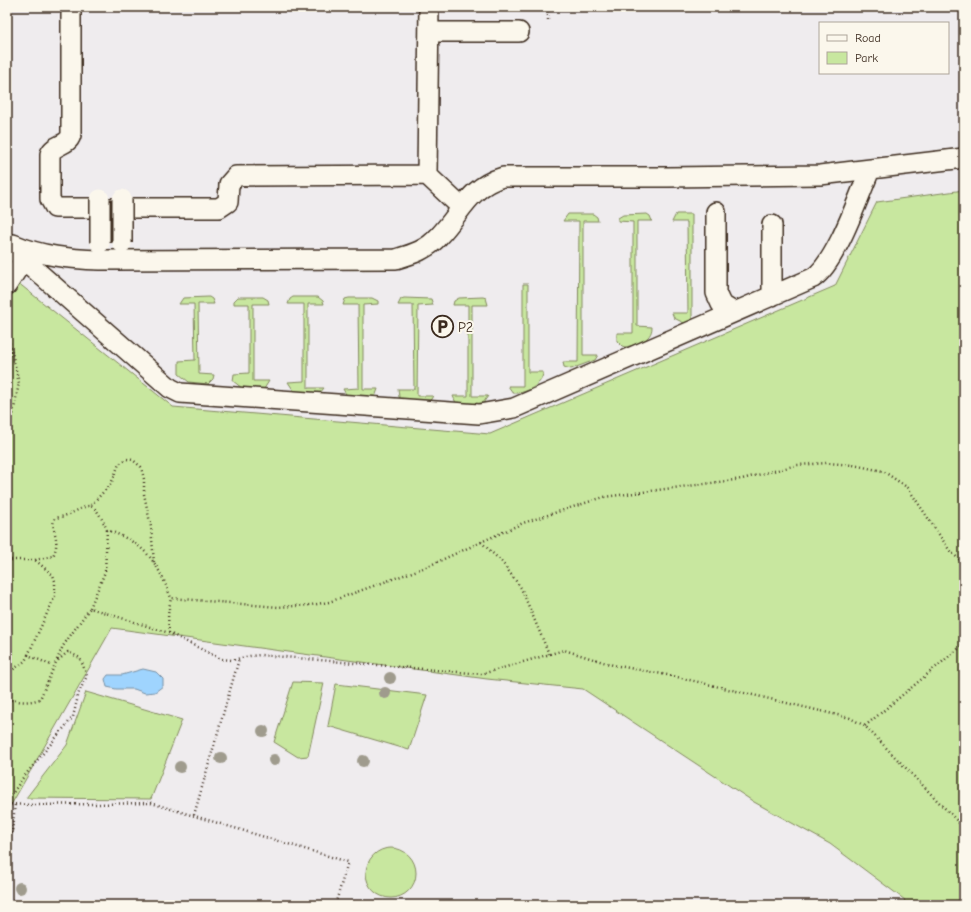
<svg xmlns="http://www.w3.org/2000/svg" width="971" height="912" font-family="'Comic Neue',sans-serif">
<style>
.green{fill:#c8e79f;stroke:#82885e}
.water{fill:#9fd4fe;stroke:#7790a4}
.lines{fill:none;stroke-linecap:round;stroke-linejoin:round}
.minor-casing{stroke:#3b2a1e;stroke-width:22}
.path{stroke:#3b2a1e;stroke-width:2.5;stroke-dasharray:1 3;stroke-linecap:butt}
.minor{stroke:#fbf7ec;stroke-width:19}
.minor-bridge-casing{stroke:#3b2a1e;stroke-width:22;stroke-linecap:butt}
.minor-bridge{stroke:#fbf7ec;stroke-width:19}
.tree{fill:#9f9b8d}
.labels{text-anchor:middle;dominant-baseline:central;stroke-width:4;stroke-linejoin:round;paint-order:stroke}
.poi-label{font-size:14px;fill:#3b2a1e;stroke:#fbf7ec;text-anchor:start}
</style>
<rect width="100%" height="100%" fill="#efecee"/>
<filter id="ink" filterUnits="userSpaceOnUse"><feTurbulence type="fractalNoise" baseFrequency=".025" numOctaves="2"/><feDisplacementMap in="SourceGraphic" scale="8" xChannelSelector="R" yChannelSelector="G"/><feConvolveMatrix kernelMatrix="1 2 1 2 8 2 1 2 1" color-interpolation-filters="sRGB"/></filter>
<g filter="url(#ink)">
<!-- green -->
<path class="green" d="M964,190v715h-62l3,-5 -75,-56 -76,-42 -171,-113 -96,-10 -375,-51 -105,184v-538l166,133 317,27 345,-148 42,-84z
M568,214h25l4,3 1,4h-15v134h15l-3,5 -24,9 -7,-2 -1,-5h15l1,-141h-16z
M647,214l3,2 2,5h-15v105l15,1c0,13 -15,18 -27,20l-3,-1 -5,-5v-8h16v-111l-15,-1v-3l5,-3z
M676,214h16v106l-8,3 -10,-5 -2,-5h16l-1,-91h-15z
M523,284h5v88h15c0,14 -19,22 -30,21l-5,-7h15z
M209,297l3,2 2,5h-16l1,70 15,1 -1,4 -5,5 -19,-2 -10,-8v-13l16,-1 -1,-56h-15l4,-6z
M238,297h25l5,3 1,4h-16v77h16l-5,8 -22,-1 -9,-7 1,-7 15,-1v-69h-15v-3z
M293,297h25l5,4 1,3h-16v84h16l-4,5 -26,-2 -6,-9 16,-1v-77h-16l2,-5z
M483,297l3,1 2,7h-16v91h16l-7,10 -25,-3 -3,-7h15v-91h-15l1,-4 5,-3z
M349,298h23l6,3v3l-15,1v84h15l-3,8 -3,1 -25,-2 -4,-7 16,-1 -1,-83h-15l2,-6z
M404,298l27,1 2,6 -15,1 -1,90h16l-4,6 -26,-2 -4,-3 -1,-8h16l-1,-84h-15l3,-6z
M293,682l31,1 -16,73 -10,1 -24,-15z
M336,684l91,11 -18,55 -81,-24z
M86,692l96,28 -31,79 -125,-1 41,-53z
M366 873a25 25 0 1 1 50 0a25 25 0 1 1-50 0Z"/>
<!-- water -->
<path class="water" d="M143,669l13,3 7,7v7l-8,6 -10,1 -11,-4h-18l-9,-2 -2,-8 3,-4h14z"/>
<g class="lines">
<defs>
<path id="minor" d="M71,7v128c-3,11 -17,9 -21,19v45l5,9h164l9,-6 1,-18 7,-8 191,-1 34,32
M429,32h90
M427,175l2,-168
M716,212v81l5,11 13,8
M772,225v71
M13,244c28,12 57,15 87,16l296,-1c17,-5 31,-9 43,-23 23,-24 30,-49 64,-59h165l152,-2 144,-17
M7,245l163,143 10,5 299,21 35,-6 299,-130c23,-15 45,-80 57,-108
M7,285l17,-26"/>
</defs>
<!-- minor casing -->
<use href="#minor" class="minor-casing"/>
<!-- path -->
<path class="path" d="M548,7v13
M7,331l12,52 -6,31 -6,4
M91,505l20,-21 8,-20 8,-5 6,1 8,7 3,12v15l7,33 3,36
M481,542l21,20 19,26 28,66
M7,560h28l18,-4c9,-18 -4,-27 2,-38 32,-5 34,-30 52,12 39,14 50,31 64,68l107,9 33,-2 18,-3 97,-35 97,-44 81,-26 138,-18 55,-14 30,-2 26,2 30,6 25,17 42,63 14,13
M90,608l15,-36 2,-42
M169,633l-1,-19 3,-16
M28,655l27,-59v-15l-2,-6 -18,-15
M7,674l18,-13 3,-6 23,10
M7,699c12,3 22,4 33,0l23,-53 27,-38 79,25 52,26 11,1 18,-4 11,-1 221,19 82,-24 49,15 60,11 177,42 15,8 99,102
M865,726l99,-82
M7,802l15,-23 51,-62 6,-25 8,-16 -7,-18 -12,-6 -12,10
M7,804l28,1 116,-2 197,59 -13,43
M194,815l45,-156
M7,832l5,1 3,-29"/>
<!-- minor -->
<use href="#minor" class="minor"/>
<defs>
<path id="minor-bridge" d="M122,199v44
M100,243v-44"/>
</defs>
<!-- minor-bridge casing -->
<use href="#minor-bridge" class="minor-bridge-casing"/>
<!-- minor-bridge -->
<use href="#minor-bridge" class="minor-bridge"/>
</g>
<!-- trees -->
<g class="tree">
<circle cx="390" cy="678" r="6"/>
<circle cx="385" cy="693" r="6"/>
<circle cx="263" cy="731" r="6"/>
<circle cx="221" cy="758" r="6"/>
<circle cx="274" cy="760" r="6"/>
<circle cx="363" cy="761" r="6"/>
<circle cx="180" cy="767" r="6"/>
<circle cx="20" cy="888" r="6"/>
</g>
</g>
<!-- icons -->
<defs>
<symbol id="parking-ring" viewBox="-11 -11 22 22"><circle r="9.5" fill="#fbf7ec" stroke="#3b2a1e" stroke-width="1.5"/><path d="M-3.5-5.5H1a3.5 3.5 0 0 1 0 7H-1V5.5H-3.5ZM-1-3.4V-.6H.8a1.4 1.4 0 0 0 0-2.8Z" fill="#3b2a1e"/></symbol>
</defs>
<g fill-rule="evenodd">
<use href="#parking-ring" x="430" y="314" width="25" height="25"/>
</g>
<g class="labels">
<!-- poi labels -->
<g class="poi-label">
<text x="458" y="327">P2</text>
</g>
</g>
<!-- margin -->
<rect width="971" height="912" fill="none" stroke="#fbf7ec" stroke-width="24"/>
<rect x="12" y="12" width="947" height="888" fill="none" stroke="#3b2a1e" stroke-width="1.5" filter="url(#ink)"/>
<!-- legend -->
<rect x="819" y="22" width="130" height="52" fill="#fbf7ec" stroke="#aea59a"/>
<rect x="827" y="35" width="20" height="6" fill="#fbf7ec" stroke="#aea59a"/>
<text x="855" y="42" font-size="12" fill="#3b2a1e">Road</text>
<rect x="827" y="52" width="20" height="12" fill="#c8e79f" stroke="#aea59a"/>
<text x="855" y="62" font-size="12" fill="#3b2a1e">Park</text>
</svg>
